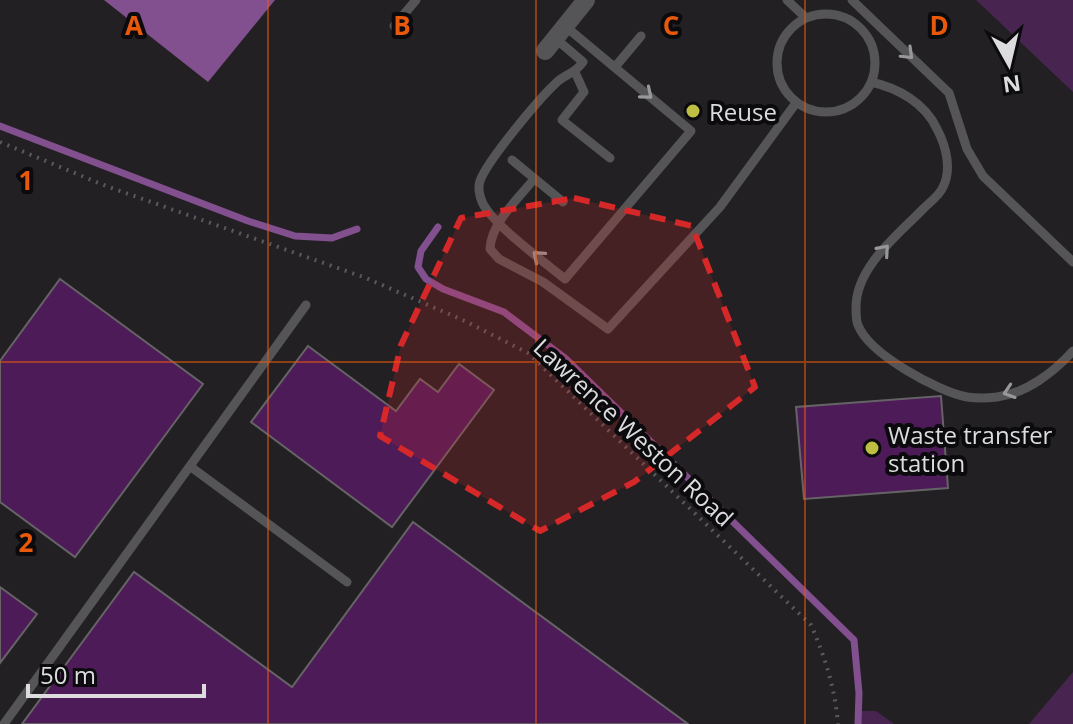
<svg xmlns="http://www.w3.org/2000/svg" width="1073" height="724" font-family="'Open Sans',sans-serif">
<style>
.green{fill:#482551}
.water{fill:#824f8f}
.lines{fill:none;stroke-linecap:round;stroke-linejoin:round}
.stream{stroke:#824f8f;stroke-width:7}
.building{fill:#4c1b58;stroke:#656365;stroke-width:2}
.path{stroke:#5b595c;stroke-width:4;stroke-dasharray:2 6;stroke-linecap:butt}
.service{stroke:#555456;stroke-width:9}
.minor{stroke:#555456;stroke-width:18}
.oneway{stroke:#98989a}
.marked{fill:#d62828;fill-opacity:0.2;stroke:#d62828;stroke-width:6;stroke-dasharray:16 10;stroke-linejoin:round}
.grid{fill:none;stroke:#e8590c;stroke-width:2;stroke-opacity:0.55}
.poi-dot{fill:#bebf42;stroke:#0b0a0c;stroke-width:3}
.labels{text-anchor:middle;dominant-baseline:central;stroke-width:8;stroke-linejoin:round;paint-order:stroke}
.poi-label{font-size:24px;fill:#dcdbdd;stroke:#0b0a0c;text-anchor:start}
.street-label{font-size:24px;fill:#dcdbdd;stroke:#0b0a0c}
.grid-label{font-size:26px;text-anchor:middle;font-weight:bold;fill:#e8590c;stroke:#0b0a0c;stroke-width:8;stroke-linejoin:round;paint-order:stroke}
</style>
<rect width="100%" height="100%" fill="#222023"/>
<!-- green -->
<path class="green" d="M976,0h97v92z
M1073,672v52h-44z
M859,711h17l18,13h-36z"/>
<!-- water -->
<path class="water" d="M104,0h171l-67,82z"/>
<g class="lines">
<!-- stream -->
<path class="stream" d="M0,126l248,95 47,15 37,2 25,-9
M438,227l-17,24 -3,16 8,12 17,10 61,23 61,46 289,282 5,53 -1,31"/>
</g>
<!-- building -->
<path class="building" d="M60,279l143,105 -128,173 -75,-55v-141z
M308,346l88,65 24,-32 18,13 21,-28 35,26 -102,137 -141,-105z
M941,396l7,92 -144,11 -8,-92z
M413,522l275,202h-666l112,-152 158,115z
M0,587l37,27 -37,49z"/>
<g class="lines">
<!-- path -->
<path class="path" d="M0,142l106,44 260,92 99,43 63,32 283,272c14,32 24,63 27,99"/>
<!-- service -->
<path class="service" d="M787,0l19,18
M852,0l97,93 18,56 16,27 90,86
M777 63a49 49 0 1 1 98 0a49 49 0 1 1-98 0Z
M394,26l22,-26
M555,38l28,24c-9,13 -19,12 -28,22 -17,16 -68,77 -75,97 -3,9 1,22 7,29 15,21 56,51 78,69l126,-148 -126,-105
M615,67l26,-31
M575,72l9,20 -22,28 48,38
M871,82c27,6 54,21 66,47 9,17 15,40 6,58 -3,8 -14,16 -20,22 -25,26 -67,58 -67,98 0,4 0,14 2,18 11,29 79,66 109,72 8,1 21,1 30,0 30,-4 57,-25 76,-46
M512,160l51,42
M534,179c-16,20 -43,44 -44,70l9,10 44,23 65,47 112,-122 76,-104
M191,467l156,115
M4,724l302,-419"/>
<!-- minor -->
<path class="minor" d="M545,51l41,-51"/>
</g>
<!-- one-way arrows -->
<defs><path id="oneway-chevron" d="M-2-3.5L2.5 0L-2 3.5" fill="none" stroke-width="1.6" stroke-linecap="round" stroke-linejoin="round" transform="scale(2)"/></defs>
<g class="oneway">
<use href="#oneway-chevron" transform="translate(908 54) rotate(44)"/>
<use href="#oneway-chevron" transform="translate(647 94) rotate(40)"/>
<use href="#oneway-chevron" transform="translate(884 250) rotate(-49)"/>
<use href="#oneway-chevron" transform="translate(538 256) rotate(-139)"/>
<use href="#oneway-chevron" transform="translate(1009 392) rotate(162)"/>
</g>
<!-- marked area -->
<path class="marked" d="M574,198l118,28 63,161 -121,95 -94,49 -160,-95 21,-91 60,-127z"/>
<!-- grid -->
<path class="grid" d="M268,0v724M536,0v724M805,0v724M0,362h1073"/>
<!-- markers -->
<g class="poi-dot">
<circle cx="693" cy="111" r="8"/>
<circle cx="872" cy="448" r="8"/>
</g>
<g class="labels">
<!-- poi labels -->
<g class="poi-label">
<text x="709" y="111">Reuse</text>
<text x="888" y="434">Waste transfer<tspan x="888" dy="28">station</tspan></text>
</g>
<!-- street labels -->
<g class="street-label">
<text transform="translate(634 432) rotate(43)">Lawrence Weston Road</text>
</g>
</g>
<g class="grid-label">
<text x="134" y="35">A</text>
<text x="402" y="35">B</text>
<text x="671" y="35">C</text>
<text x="939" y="35">D</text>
<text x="26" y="190">1</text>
<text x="26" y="552">2</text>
</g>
<!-- north arrow -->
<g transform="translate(1009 64) rotate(172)" stroke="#0b0a0c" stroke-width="6" paint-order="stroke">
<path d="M0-6L14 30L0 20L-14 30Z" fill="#dcdbdd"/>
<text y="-12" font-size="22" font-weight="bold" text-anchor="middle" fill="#dcdbdd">N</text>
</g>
<!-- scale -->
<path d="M28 684v12h176v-12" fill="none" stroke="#dcdbdd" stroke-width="4"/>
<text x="40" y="684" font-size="24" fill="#dcdbdd" stroke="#0b0a0c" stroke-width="6" paint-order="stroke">50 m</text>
</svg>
